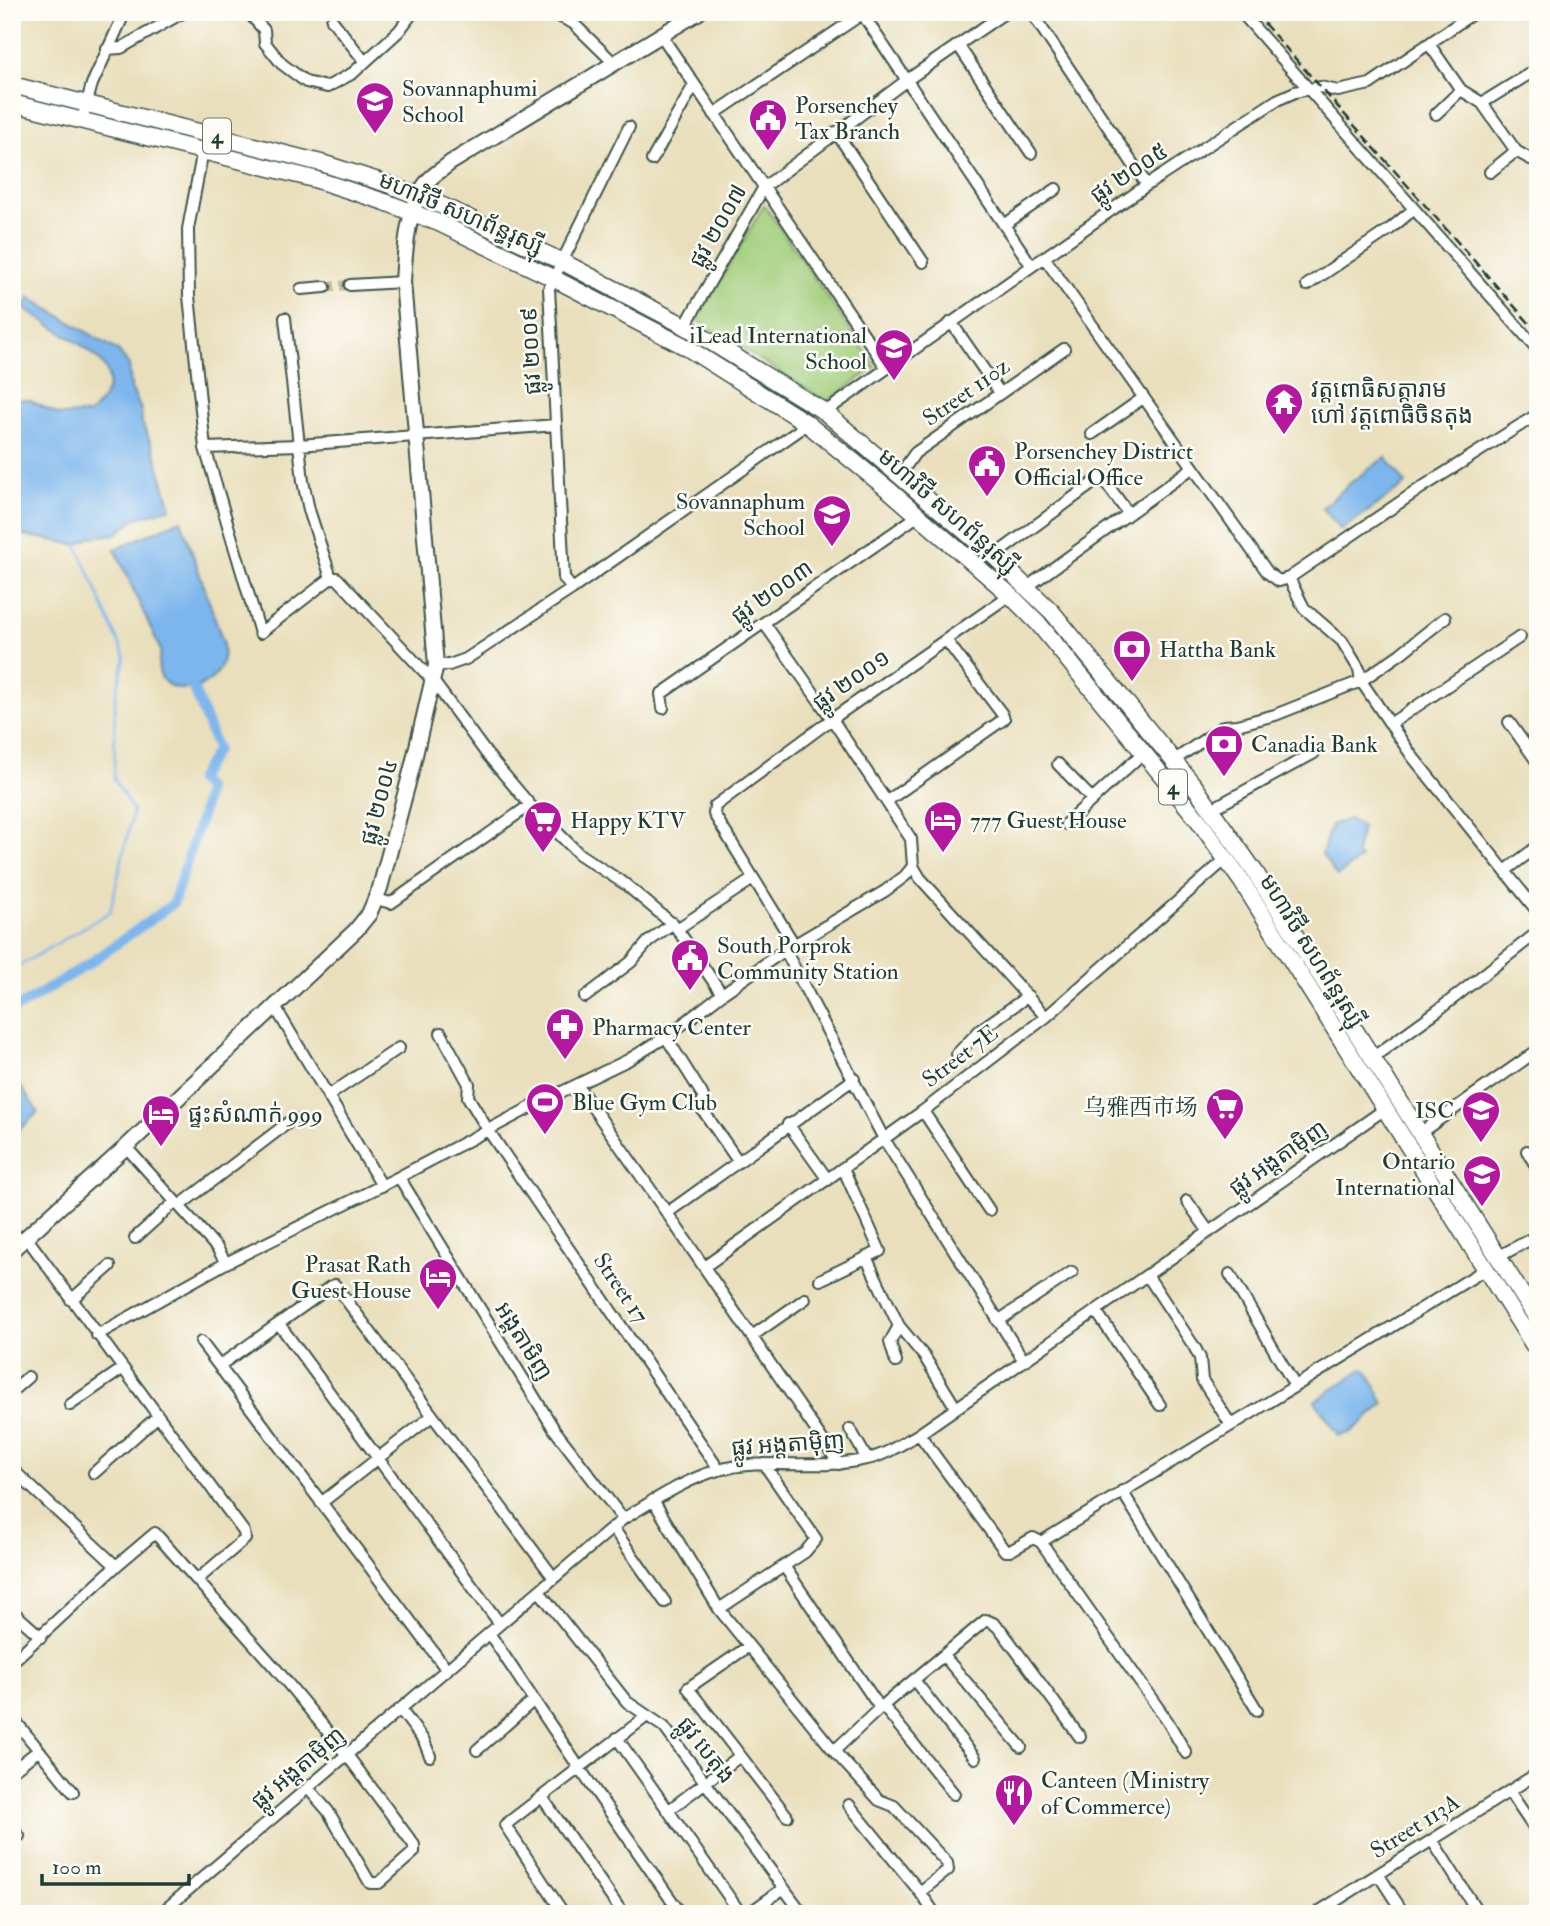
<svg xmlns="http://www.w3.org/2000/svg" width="1550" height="1926" font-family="'IM FELL Double Pica','Noto Serif SC','Noto Sans Khmer',serif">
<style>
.green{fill:#a1ce7c;stroke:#608658;stroke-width:2}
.water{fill:#7cb6ed;stroke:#4e7a90;stroke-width:2}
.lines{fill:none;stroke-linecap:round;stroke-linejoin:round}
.stream{stroke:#7cb6ed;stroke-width:2.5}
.canal{stroke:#7cb6ed;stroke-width:10}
.minor-tunnel{stroke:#c1bfa1;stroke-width:10;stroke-dasharray:10 5;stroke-linecap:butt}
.minor-casing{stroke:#3d5548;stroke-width:14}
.major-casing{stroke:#3d5548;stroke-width:18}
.highway-casing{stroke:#3d5548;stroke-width:19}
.minor{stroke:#fff;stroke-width:10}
.major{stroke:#fff;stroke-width:14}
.highway{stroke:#fff;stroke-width:16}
.rail{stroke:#1f3d34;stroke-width:2.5;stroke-dasharray:10 5;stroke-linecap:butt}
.labels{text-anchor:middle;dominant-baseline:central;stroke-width:5;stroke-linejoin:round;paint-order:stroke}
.shield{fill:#fdfcf7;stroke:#62766e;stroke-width:2}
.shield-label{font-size:21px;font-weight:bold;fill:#1f3d34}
.poi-label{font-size:23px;fill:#1f3d34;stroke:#fdfcf7;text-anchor:start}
.street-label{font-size:23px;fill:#1f3d34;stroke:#fdfcf7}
</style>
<rect width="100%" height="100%" fill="#fdfcf7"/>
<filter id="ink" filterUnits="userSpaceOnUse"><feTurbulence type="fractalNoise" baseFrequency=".0143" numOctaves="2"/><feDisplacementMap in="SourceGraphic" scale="14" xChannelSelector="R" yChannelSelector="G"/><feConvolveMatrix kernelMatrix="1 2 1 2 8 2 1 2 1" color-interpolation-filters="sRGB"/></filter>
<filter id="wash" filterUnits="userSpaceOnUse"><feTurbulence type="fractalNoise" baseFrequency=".00686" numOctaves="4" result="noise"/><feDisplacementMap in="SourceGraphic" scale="28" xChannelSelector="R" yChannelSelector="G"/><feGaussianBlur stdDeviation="1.57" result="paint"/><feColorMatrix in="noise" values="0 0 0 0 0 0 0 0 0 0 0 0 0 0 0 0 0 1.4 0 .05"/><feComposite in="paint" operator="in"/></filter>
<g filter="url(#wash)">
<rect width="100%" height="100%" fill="#e9dfbc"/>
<!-- green -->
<path class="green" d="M764,205l112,162 -49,35 -130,-82z"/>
<!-- water -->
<path class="water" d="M29,297l89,54 11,14 2,23 10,22 1,13 12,27 17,58 -34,10 -21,16 -25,3 -14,8 -65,-12v-134l17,1 30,15 30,-1c40,-36 13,-56 -22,-78 -14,-9 -28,-18 -42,-27z
M1386,457l20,27 -65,46 -19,-22 32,-28z
M181,520l42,122c0,5 1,11 0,16 -6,41 -79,44 -62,-7l-46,-102z
M1349,819l13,8 -6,26 4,6 -23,17 -15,-22 9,-29z
M12,1074l26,38 -26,25z
M1364,1368l4,4 16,32 -34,29 -11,2 -24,-34z"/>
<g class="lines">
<!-- stream -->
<path class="stream" d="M12,298l14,7
M12,970l98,-58 23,-101 -19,-32 1,-81 10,-41 -48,-112"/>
<!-- canal -->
<path class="canal" d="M12,1011l75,-46 86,-61 29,-90 5,-25 -9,-9 19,-31 -23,-60"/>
</g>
</g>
<g filter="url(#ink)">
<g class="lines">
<!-- minor-tunnel -->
<path class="minor-tunnel" d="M325,287l25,-2"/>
<defs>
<path id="minor" d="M248,12l16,18 1,13 17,21 24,18 21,5 26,-14 46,-42 14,-19
M550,12l23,11 41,40
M861,12l170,253
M1031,12l116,173
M1241,12l297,338
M332,20l33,42
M661,35l225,332
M1429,44l32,46 21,13 34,48 14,8 8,-3
M958,45l73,108
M107,49l14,-1 63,-36
M1482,103l47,-29 4,-2 5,3
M714,114l148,-100
M1436,114l25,-24
M82,120l10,-36 33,-72
M836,132l87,130
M203,150l-15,79 1,67 16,152 55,185 71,-55
M652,160l42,-75
M1490,172l26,-21
M1004,225l52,-36
M1044,257l224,316 11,8 10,-3 132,-90 117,-74
M350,285l53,-3
M1307,285l83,-56 24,-20
M301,289l24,-2
M285,318l18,163 6,29 22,68
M951,322l49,71
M685,326l79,-139 143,-107 99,-68
M825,412l322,-227 130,-85 18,-8 25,-5 18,4 32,-7 105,-72
M1092,434l51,-36
M205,448l94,-3 257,-20
M899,476l16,-23 149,-104
M994,556l106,-78 6,5 22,30
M331,578h6l96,103 53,72 44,52 49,49 46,30 50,42 47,68
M1289,578l15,30 38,33 17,28 2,12 51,75 126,156
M1027,587l165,-119
M572,589l-8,-11 -15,-290 80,-161
M764,623l68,96 79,120 2,27 7,12 126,139
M436,665h13l17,-6 106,-70 226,-158 7,-9
M663,708l-2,-14 258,-179
M1509,722l29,41
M1390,724l130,-87
M1173,761l51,-35 13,-1 38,-10 86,-34 39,-27 45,-36
M1058,764l34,35
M887,801l117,-82 -2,-5 -56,-74
M1212,809l102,-56
M1066,824l78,-72
M1505,871l33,-25
M376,899l15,4 139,-98
M677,929l76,-50
M794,944l-80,-130 1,-8 117,-87 178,-124
M785,950l99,189 140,222
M585,997l46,-35 17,-20 25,-19
M275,1007l107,179
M441,1033l28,51 -1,13 20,33 231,340
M666,1037l36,57 2,6 -3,4 1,5 36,52
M957,1054l23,-24 48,-34
M1372,1058l65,-47 101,-79
M577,1085l90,128 172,251
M328,1096l71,-48
M923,1111l66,99
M788,1124l40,56
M1420,1133l118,-83
M126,1147l91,101 9,15
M1527,1151l11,18
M399,1177l155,252 69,90
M1187,1201l22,31
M179,1206l114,-87
M667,1213l187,-134
M26,1237l218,295 1,7 -48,41
M135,1238l40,-36
M866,1257l33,69 25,30 32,52
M1498,1257l40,-22
M704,1267l219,-156 123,-94 180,-158
M1230,1274l65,112
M1147,1275l48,73 5,10 2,22 29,45
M820,1280l60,-29 -37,-83
M71,1300l39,-34
M1096,1311l64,94
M998,1321l74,-49
M279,1324l221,300
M97,1335l129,-72 173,-86 140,-74 89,-43 38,-23 56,-43 63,-44 100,-59 20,-15 8,-10
M752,1336l53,-37
M201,1342l246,328
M896,1362l-6,-20 9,-16
M219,1366l111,-79 5,-2 219,293
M12,1391l16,-14
M70,1405l52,-36
M850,1429l17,30
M919,1434l86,117h5l23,-13 8,4 127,180 18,31
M12,1469l104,97
M94,1473l64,-57
M1122,1491l135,219
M653,1500l66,109 115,142 45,49 15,6 53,57 1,7 -28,22
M321,1503l111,-87
M613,1528l52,74
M1041,1542l445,-273
M784,1566l96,142
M539,1591l88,111 37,25 139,187
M719,1609l86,-57 11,-13 -52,-75
M12,1611l29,26
M489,1633l91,136 101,145
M749,1646l-61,42 99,128
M944,1656l77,91
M12,1662l104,-96 39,-33 121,136 71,86 67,90v7l-35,31h-9l-42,-72 -20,-23
M914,1680l61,78
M883,1706l71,88
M400,1709l24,32 6,15
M12,1717l61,75
M617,1738l124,176
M477,1750l57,-50
M834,1751l46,-43 106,-88 7,3 8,7 79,107
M12,1771l27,-21
M1509,1791l29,43
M542,1797l81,117
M849,1805l71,87 15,22
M669,1810l71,-54
M12,1828l7,8
M1432,1840l47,74
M1378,1874l26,40
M160,1914l463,-395c30,-18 61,-39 95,-49 48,-13 100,1 149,-11 19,-4 36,-16 52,-25l466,-325
M564,1914l-59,-89 142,-109
M748,1914l36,-26
M1315,1914l223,-141"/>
<path id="major" d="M12,1250l114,-103 230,-217 13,-16 11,-26 32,-120 24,-103 -33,-383c2,-32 4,-76 25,-101 6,-7 15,-12 22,-18l249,-151"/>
<path id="highway" d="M12,85l313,79 63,20 57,23 116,54 124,65 140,86 169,144 58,56 143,175 60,85 283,448
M12,103l302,76 71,23 54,21 114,55 133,69 119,75 85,69 120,104 28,28 161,198 43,61 296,470"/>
</defs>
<!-- minor casing -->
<use href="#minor" class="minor-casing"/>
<!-- major casing -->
<use href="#major" class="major-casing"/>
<!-- highway casing -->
<use href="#highway" class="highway-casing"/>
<!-- minor -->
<use href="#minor" class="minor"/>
<!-- major -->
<use href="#major" class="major"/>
<!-- highway -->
<use href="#highway" class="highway"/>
<!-- rail -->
<path class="rail" d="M1254,12l284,321"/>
</g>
</g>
<!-- icons -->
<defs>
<symbol id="school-pin" viewBox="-11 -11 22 30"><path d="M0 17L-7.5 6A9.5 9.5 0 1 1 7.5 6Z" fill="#b5179e" stroke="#fdfcf7"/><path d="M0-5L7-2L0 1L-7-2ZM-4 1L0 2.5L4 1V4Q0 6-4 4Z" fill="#fff"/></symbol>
<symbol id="civic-pin" viewBox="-11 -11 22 30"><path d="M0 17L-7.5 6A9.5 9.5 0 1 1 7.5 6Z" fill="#b5179e" stroke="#fdfcf7"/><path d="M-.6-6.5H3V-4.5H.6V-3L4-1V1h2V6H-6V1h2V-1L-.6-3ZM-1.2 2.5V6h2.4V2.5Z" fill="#fff"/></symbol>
<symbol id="temple-pin" viewBox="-11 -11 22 30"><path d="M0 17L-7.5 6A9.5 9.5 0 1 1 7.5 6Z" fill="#b5179e" stroke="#fdfcf7"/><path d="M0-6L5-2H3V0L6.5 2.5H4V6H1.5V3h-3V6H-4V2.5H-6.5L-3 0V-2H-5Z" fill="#fff"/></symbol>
<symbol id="bank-pin" viewBox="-11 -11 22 30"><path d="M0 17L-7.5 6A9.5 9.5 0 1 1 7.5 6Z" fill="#b5179e" stroke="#fdfcf7"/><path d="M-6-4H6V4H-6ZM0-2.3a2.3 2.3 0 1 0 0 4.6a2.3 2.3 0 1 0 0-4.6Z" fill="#fff"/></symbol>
<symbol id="supermarket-pin" viewBox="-11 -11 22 30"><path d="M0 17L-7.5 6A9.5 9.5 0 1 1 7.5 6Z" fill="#b5179e" stroke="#fdfcf7"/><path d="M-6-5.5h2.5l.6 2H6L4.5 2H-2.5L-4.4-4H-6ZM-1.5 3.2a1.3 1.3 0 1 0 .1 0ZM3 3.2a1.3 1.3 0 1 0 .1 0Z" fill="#fff"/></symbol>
<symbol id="hotel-pin" viewBox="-11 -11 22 30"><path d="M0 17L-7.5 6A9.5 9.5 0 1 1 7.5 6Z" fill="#b5179e" stroke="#fdfcf7"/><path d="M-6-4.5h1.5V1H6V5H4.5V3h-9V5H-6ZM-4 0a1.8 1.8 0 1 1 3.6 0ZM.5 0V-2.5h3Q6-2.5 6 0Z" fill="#fff"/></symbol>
<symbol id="pharmacy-pin" viewBox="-11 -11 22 30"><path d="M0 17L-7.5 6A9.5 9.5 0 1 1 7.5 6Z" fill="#b5179e" stroke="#fdfcf7"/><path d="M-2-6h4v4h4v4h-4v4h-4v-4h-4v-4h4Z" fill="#fff"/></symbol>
<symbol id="stadium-pin" viewBox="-11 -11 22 30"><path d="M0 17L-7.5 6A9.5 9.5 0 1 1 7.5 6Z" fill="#b5179e" stroke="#fdfcf7"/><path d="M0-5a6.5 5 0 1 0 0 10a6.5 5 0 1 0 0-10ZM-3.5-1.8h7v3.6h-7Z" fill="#fff"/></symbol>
<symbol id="restaurant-pin" viewBox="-11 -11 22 30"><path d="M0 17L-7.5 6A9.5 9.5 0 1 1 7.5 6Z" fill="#b5179e" stroke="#fdfcf7"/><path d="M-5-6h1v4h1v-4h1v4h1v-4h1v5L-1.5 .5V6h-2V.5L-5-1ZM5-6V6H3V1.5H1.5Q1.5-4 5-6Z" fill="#fff"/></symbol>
</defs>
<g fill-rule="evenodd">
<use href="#school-pin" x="353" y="79" width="44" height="60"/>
<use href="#civic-pin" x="746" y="96" width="44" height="60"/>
<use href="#school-pin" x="872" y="326" width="44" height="60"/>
<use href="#temple-pin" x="1262" y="380" width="44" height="60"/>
<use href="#civic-pin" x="965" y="442" width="44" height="60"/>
<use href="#school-pin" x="810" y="492" width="44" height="60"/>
<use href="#bank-pin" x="1110" y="627" width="44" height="60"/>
<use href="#bank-pin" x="1202" y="722" width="44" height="60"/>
<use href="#supermarket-pin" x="521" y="798" width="44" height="60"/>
<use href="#hotel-pin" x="921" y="798" width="44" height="60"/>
<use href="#civic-pin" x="668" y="936" width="44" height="60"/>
<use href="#pharmacy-pin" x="543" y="1005" width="44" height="60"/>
<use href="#stadium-pin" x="523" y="1080" width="44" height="60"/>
<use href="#supermarket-pin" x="1203" y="1085" width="44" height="60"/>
<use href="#school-pin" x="1459" y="1088" width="44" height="60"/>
<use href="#hotel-pin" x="139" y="1092" width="44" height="60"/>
<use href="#school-pin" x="1460" y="1152" width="44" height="60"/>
<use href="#hotel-pin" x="416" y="1255" width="44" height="60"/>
<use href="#restaurant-pin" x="992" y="1771" width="44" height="60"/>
</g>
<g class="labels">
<!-- shield labels -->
<g class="shield">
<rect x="203" y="118.5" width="28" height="35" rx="5"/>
<rect x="1159" y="769.5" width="28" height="35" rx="5"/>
</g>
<g class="shield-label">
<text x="217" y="136">4</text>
<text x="1173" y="787">4</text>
</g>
<!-- poi labels -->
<g class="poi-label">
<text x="402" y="88">Sovannaphumi<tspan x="402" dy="26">School</tspan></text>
<text x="795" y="105">Porsenchey<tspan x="795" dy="26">Tax Branch</tspan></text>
<text x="867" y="335" text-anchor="end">iLead International<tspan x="867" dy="26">School</tspan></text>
<text x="1311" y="389">វត្តពោធិសត្តារាម<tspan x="1311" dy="26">ហៅ វត្តពោធិចិនតុង</tspan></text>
<text x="1014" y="451">Porsenchey District<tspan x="1014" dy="26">Official Office</tspan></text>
<text x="805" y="501" text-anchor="end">Sovannaphum<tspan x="805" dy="26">School</tspan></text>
<text x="1159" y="649">Hattha Bank</text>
<text x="1251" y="744">Canadia Bank</text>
<text x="570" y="820">Happy KTV</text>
<text x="970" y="820">777 Guest House</text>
<text x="717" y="945">South Porprok<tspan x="717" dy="26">Community Station</tspan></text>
<text x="592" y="1027">Pharmacy Center</text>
<text x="572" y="1102">Blue Gym Club</text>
<text x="1198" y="1107" text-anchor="end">乌雅西市场</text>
<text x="1454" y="1110" text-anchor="end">ISC</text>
<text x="188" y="1114">ផ្ទះសំណាក់ 999</text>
<text x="1455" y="1161" text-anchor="end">Ontario<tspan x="1455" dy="26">International</tspan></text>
<text x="411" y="1264" text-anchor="end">Prasat Rath<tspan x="411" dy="26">Guest House</tspan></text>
<text x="1041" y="1780">Canteen (Ministry<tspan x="1041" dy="26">of Commerce)</tspan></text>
</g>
<!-- street labels -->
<g class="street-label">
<text transform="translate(1129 173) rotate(-34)">ផ្លូវ ២០០៥</text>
<text transform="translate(461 213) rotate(23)">មហាវិថី សហព័ន្ធរុស្ស៊ី</text>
<text transform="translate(718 226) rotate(-60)">ផ្លូវ ២០០៧</text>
<text transform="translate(531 351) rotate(-93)">ផ្លូវ ២០០៩</text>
<text transform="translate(966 392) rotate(-35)">Street 110z</text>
<text transform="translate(948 511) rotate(41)">មហាវិថី សហព័ន្ធរុស្ស៊ី</text>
<text transform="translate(772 592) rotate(-35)">ផ្លូវ ២០០៣</text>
<text transform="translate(851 680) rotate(-35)">ផ្លូវ ២០០១</text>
<text transform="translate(379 802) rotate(-75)">ផ្លូវ ២០០៤</text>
<text transform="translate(1312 951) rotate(58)">មហាវិថី សហព័ន្ធរុស្ស៊ី</text>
<text transform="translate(960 1056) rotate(-37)">Street 7E</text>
<text transform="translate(1278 1158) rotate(-35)">ផ្លូវ អង្តតាម៉ិញ</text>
<text transform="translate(621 1288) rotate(56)">Street 17</text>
<text transform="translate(524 1341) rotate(58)">អង្គតាមិញ</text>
<text transform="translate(788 1444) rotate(-4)">ផ្លូវ អង្តតាម៉ិញ</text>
<text transform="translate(706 1750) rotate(52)">ផ្លូវ បេតុង</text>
<text transform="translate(298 1768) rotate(-40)">ផ្លូវ អង្តតាម៉ិញ</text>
<text transform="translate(1415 1826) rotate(-32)">Street 113A</text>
</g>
</g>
<!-- margin -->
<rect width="1550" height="1926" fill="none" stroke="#fdfcf7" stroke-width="42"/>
<!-- scale -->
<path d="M42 1874v10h147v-10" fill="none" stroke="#1f3d34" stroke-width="3.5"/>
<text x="52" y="1874" font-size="21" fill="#1f3d34" stroke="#fdfcf7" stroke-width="5" paint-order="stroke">100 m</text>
</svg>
